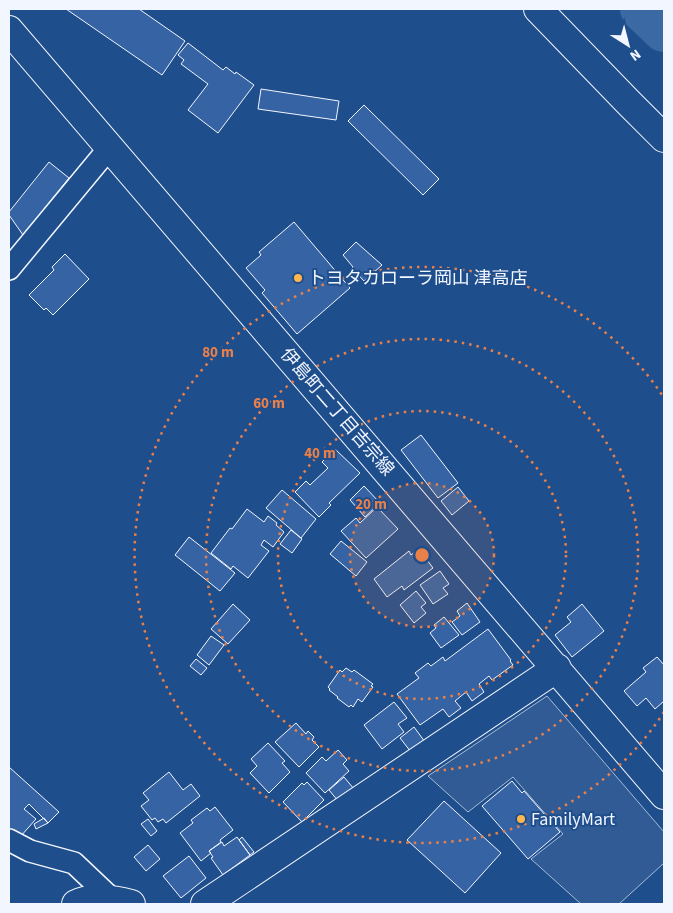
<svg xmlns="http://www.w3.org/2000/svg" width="673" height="913" font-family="'Source Sans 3','Noto Sans JP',sans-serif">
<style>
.parking{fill:#305b95;stroke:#a8bbd7}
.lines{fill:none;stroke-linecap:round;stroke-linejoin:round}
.river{stroke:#3b69a3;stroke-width:44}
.building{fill:#3563a3;stroke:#f2f6ff}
.minor-casing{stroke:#f2f6ff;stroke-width:24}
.tertiary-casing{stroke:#f2f6ff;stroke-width:30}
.minor{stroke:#1f4e8c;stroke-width:21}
.tertiary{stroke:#1f4e8c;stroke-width:28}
.ring{fill:none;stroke:#ea8049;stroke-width:2.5;stroke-dasharray:2.5 5}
.poi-dot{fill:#ffb74d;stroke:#1f4e8c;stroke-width:2}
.labels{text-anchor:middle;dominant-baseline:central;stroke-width:4;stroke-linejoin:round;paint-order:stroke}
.poi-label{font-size:18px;fill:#f2f6ff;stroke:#1f4e8c;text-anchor:start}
.street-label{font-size:18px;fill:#f2f6ff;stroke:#1f4e8c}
.centre{fill:#ea8049;stroke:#1f4e8c;stroke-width:2.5}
.ring-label{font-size:15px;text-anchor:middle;font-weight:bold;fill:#ea8049;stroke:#1f4e8c;stroke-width:4;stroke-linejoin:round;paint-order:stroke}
</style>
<rect width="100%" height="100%" fill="#1f4e8c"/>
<!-- parking -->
<path class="parking" d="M547,696l117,136v31l-45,41h-38l-50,-45 32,-25 -50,-57 -45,35 -40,-36z"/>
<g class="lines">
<!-- river -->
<path class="river" d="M642,9l22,21"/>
</g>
<!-- building -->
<path class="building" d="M66,9h73l46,32 -23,34z
M188,43l35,27 3,-3 9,7 1,-2 18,13 -36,48 -30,-23 20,-26 -27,-20 3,-4 -6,-5z
M261,89l78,12 -3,19 -78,-11z
M364,105l75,74 -16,16 -75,-74z
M49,162l20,16 -46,57 -14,-20v-3z
M294,222l56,66 -53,46 -35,-41 3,-3 -19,-22 15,-13 -2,-3z
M356,242l26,23 -18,16 -12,-13 1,-1 -10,-12z
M65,254l24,25 -36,36 -7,-7 -2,2 -15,-15 25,-25 -2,-3z
M421,435l37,48 -20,15 -37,-48z
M335,449l25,24 -31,30 2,2 -12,12 -24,-25 11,-11 4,4 18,-17 -6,-6z
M364,486l16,17 -15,14 -15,-17z
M458,487l11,14 -17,14 -11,-14z
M282,490l34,29 -15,19 -35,-30z
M377,507l21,22 -32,29 -25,-27 15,-13 4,5z
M247,509l17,13 4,-6 9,7 -1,2 8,7 -11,15 -9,-7 -3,5 8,6 -21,27 -15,-12 -2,3 -20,-16 19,-25 2,1z
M291,530l11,9 -10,14 -12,-9z
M189,537l46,36 -15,18 -45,-36z
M341,541l26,21 -11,14 -26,-22z
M419,549l14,19 -29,22 -2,-4 -15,11 -13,-18 35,-28 2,4z
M440,571l9,13 -6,4 5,6 -15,10 -13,-19z
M416,591l10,12 -5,4 5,6 -12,10 -14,-18z
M467,603l13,19 -18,13 -10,-13 8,-6 -3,-5z
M233,604l17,16 -22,24 -17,-15z
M582,604l22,27 -32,26 -17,-22 16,-13 -4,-5z
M444,617l15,18 -18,13 -11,-15 6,-5 -2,-3z
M488,629l23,31 -1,1 3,4 -21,15 -3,-4 -10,8 5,8 -12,9 -6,-9 -11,9 6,7 -12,9 -6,-8 -23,16 -23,-31 22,-16 -4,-5 13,-10 3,3 12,-9 2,4z
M211,636l13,9 -15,20 -12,-10z
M657,657l7,8v36l-9,8 -9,-11 -9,8 -13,-15 22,-19 -3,-4z
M196,659l11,9 -6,7 -11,-9z
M346,668l6,4 2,-2 19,14 -2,2 2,1 -11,15 -4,-3 -5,8 -2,-2 -2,2 -12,-9 1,-1 -9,-7 1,-1 -2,-2 12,-17 2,2z
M394,702l13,16 -9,6 6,8 -22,17 -18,-24z
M296,723l10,11 2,-3 6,6 -2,3 7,7 -20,20 -24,-25z
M414,727l11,15 -14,10 -11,-14z
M268,743l17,18 -3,2 8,9 -21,21 -19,-20 7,-7 -6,-7z
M338,750l9,10 -4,4 6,7 -24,22 -19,-20 16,-16 4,4z
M9,767l50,45 -11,11 -19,-19 -5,5 12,10 -16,18 -7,-7 -3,3 -1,-1z
M169,772l14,18 8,-6 9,12 -34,27 -3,-4 -5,3 -3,-4 -3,2 -11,-14 8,-6 -6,-7z
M344,777l10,12 -16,12 -9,-11z
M512,781l10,12 2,-2 36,41 -32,27 -46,-53z
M307,782l17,18 -22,22 -19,-20 19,-19 2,2z
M444,801l57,52 -36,40 -58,-53z
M215,807l18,23 -13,10 1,2 -12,9 2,2 -10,8 -21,-28 13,-10 -2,-3 16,-12 3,3z
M44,818l4,5 -12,6 -2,-5z
M148,819l9,12 -6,5 -10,-12z
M237,837l13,18 -27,20 -12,-17 2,-1 -4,-6 13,-9 2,4z
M242,837l12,15 -4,3 -11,-15z
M148,845l12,14 -14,12 -12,-14z
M189,856l17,22 -25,20 -18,-22z"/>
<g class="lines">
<defs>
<path id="minor" d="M9,269l101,-122
M9,840l21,11 44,12 38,36"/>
<path id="tertiary" d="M538,9l91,94 35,35
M9,30l655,765
M76,904c15,-8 40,-4 55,0
M205,904l352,-236"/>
</defs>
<!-- minor casing -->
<use href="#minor" class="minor-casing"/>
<!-- tertiary casing -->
<use href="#tertiary" class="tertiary-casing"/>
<!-- minor -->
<use href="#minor" class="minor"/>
<!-- tertiary -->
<use href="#tertiary" class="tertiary"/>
</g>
<!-- distance rings -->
<circle cx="422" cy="555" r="72" fill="#ea8049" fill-opacity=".12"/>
<g class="ring">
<circle cx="422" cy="555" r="72"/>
<circle cx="422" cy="555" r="144"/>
<circle cx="422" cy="555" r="216"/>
<path d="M664 712A288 288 0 1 1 664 398"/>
</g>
<!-- markers -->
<g class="poi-dot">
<circle cx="298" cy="278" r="5"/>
<circle cx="521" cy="819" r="5"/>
</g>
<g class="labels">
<!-- poi labels -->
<g class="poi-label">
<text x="308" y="278">トヨタカローラ岡山 津高店</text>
<text x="531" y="819">FamilyMart</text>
</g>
<!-- street labels -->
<g class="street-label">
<text transform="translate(337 412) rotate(49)">伊島町二丁目吉宗線</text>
</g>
</g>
<circle cx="422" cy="555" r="8" class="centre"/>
<g class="ring-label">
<text x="218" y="357">80 m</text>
<text x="269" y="408">60 m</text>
<text x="320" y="458">40 m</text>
<text x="371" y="509">20 m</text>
</g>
<!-- border -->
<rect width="673" height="913" fill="none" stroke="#f2f6ff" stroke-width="20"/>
<!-- north arrow -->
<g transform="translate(628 45) rotate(144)" stroke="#1f4e8c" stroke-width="4" paint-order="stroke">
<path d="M0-4L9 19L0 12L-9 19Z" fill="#f2f6ff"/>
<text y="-8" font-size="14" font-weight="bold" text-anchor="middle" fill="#f2f6ff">N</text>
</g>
</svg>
